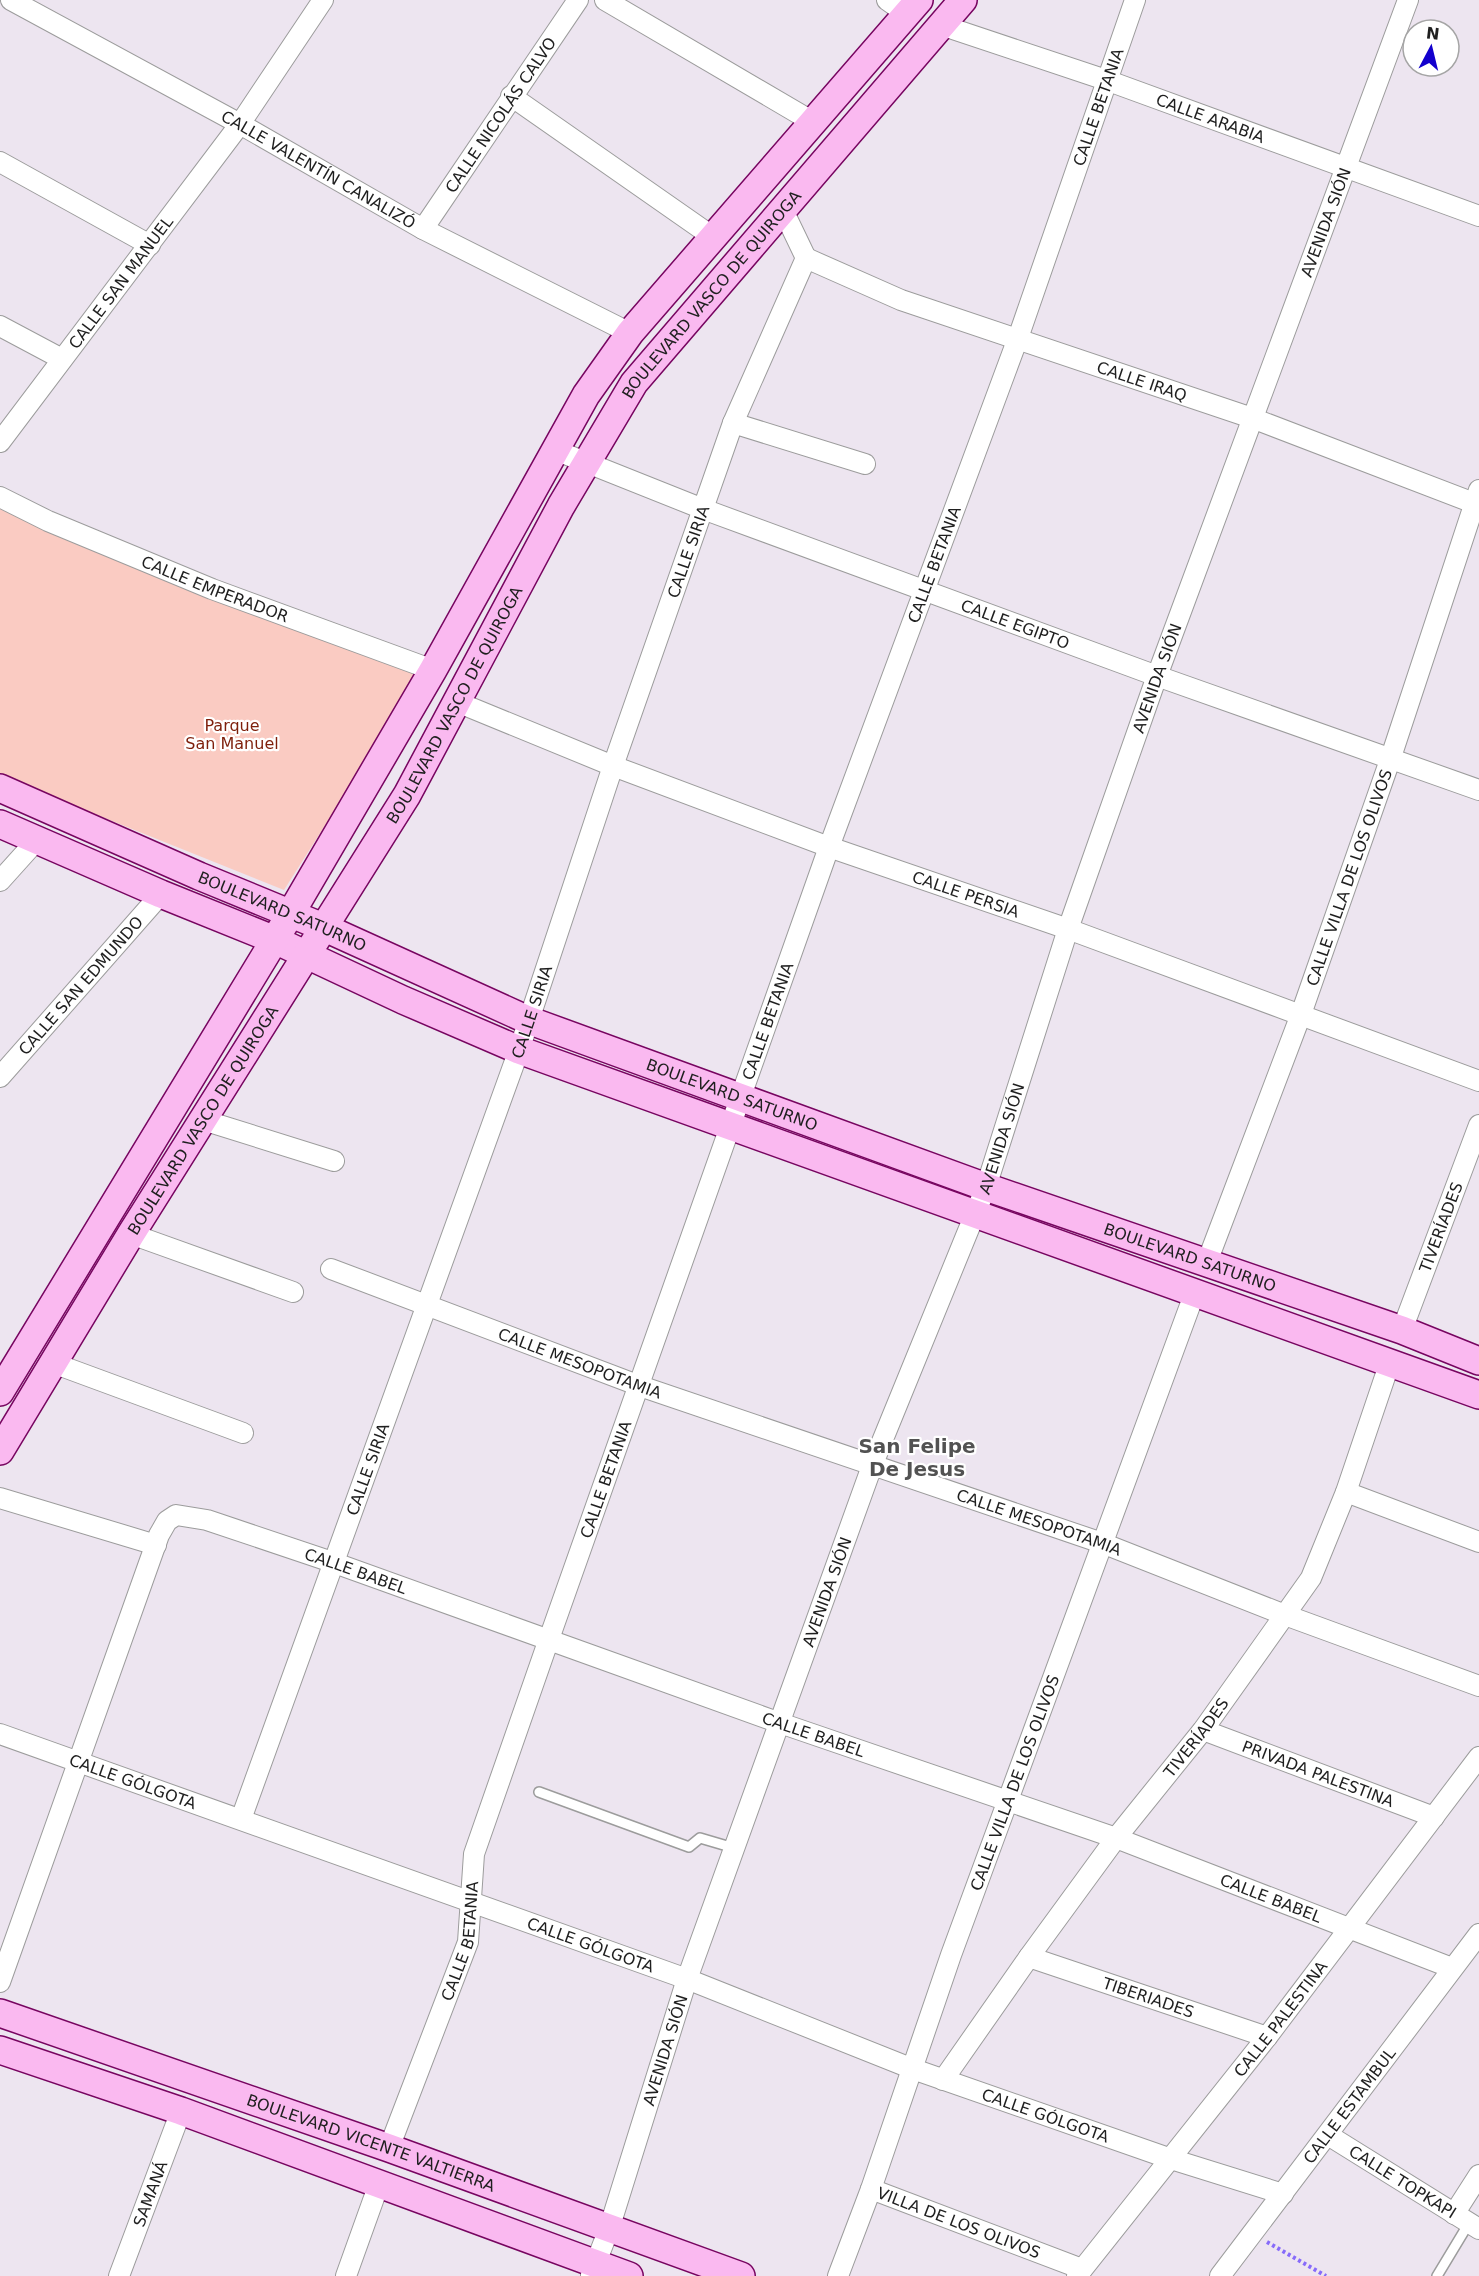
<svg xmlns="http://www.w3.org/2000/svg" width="1479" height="2276" font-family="'DejaVu Sans',sans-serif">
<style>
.park{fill:#facbc2}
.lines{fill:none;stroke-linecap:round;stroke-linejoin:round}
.lane-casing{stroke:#9c9c9c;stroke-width:12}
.street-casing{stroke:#9c9c9c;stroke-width:22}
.secondary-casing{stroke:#770560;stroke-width:30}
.path{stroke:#876bfa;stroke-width:4;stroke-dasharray:3 3;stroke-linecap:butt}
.lane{stroke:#fff;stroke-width:9}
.street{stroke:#fff;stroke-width:20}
.secondary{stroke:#fab9f0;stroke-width:27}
.labels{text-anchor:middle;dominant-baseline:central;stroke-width:4.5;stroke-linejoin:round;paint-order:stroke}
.street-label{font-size:16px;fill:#1f1f1f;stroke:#fff}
.park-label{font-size:16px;fill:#7e1f0b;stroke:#fff}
.quarter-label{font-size:20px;font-weight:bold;fill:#525252;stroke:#fff}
</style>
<rect width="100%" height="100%" fill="#ede5f0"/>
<!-- park -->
<path class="park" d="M0,509l422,164 -138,217 -284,-114z"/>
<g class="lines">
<defs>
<path id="lane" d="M539,1792l150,55 11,-9 34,10
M1437,2276l32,-53"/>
<g id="street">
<path id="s1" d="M11,0l229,124 183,105 207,104"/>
<path d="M605,0l208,122"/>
<path d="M887,0l20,14"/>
<path id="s2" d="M941,25l165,55 373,136"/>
<path d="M511,96l202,141"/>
<path d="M0,162l150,83"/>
<path id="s3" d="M423,229l155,-229"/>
<path id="s4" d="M806,258l95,42 351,118 227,87"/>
<path d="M0,326l62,33"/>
<path d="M733,423l132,41"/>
<path id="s5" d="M0,442l240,-318 83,-124"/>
<path id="s6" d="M555,450l148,59 454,167 322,114"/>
<path id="s7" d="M0,497l48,24 164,68 221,81"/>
<path id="s8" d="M457,702l156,64 216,81 239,82 411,152"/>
<path d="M0,881l36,-40"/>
<path id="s9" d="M0,1077l161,-183"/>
<path d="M203,1120l131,41"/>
<path d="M131,1234l162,58"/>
<path id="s10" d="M1207,1262l93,-245 90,-257 89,-270"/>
<path id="s11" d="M331,1269l309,117 462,157 183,72 194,71"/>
<path id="s12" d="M1402,1330l77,-205"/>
<path d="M53,1363l190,70"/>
<path d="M1346,1492l133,50"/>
<path d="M0,1498l156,47"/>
<path id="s13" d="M1203,1730l231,87"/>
<path id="s14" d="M0,1734l687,245 226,90 258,90 112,35"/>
<path id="s15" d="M241,1819l278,-769 94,-284 120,-343 73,-165 -24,-50"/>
<path id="s16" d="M1029,1957l238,80"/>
<path id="s17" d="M0,1982l159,-447 8,-14 9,-6 31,5 125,42 448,161 336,115 336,130"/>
<path id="s18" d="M943,2080l86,-123 87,-119 87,-108 108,-152 35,-86 44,-130"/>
<path id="s19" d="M1328,2135l151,94"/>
<path id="s20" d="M389,2148l79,-206 6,-88 75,-215 280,-792 189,-509 117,-338"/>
<path id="s21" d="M871,2189l211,80"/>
<path d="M1454,2214l25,-39"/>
<path id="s22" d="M591,2275l18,-46 78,-250 185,-513 114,-279 82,-258 89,-253 251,-676"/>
<path id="s23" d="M119,2276l62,-165"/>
<path d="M346,2276l33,-92"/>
<path id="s24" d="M838,2276l33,-87 80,-234 244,-663"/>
<path id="s25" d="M1077,2276l190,-239 212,-280"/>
<path id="s26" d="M1220,2276l259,-342"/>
</g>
<g id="secondary">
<path id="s27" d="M0,788l199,88 124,51 205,93 458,167 416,143 77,31"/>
<path d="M0,824l161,70 114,46 128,60 116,50 960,345"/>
<path d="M0,1392l291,-479 142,-243 153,-275 44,-62 289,-333"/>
<path id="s28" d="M0,1451l131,-217 276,-439 154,-289 73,-123 329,-383"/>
<path id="s29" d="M0,2013l389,135 352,128"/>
<path d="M0,2050l181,61 448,165"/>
</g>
</defs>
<!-- lane casing -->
<use href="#lane" class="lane-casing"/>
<!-- street casing -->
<use href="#street" class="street-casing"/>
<!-- secondary casing -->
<use href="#secondary" class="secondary-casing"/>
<!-- path -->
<path class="path" d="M1267,2242l59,34"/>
<!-- lane -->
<use href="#lane" class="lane"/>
<!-- street -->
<use href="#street" class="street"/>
<!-- secondary -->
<use href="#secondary" class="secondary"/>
</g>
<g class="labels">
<!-- street labels -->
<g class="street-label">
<text stroke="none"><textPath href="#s20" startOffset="2164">CALLE BETANIA</textPath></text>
<text stroke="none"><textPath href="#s3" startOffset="138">CALLE NICOLÁS CALVO</textPath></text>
<text stroke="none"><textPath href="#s2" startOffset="285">CALLE ARABIA</textPath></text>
<text stroke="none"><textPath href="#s1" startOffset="351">CALLE VALENTÍN CANALIZÓ</textPath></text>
<text stroke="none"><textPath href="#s22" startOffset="2181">AVENIDA SIÓN</textPath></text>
<text stroke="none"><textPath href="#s5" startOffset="200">CALLE SAN MANUEL</textPath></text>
<text stroke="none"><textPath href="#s28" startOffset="1360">BOULEVARD VASCO DE QUIROGA</textPath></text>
<text stroke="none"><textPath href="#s4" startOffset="358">CALLE IRAQ</textPath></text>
<text stroke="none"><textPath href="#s15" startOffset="1344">CALLE SIRIA</textPath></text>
<text stroke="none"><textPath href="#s20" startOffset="1678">CALLE BETANIA</textPath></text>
<text stroke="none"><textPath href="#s7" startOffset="234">CALLE EMPERADOR</textPath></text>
<text stroke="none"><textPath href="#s6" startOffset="492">CALLE EGIPTO</textPath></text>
<text stroke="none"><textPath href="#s22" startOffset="1695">AVENIDA SIÓN</textPath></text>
<text stroke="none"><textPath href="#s28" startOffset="874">BOULEVARD VASCO DE QUIROGA</textPath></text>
<text stroke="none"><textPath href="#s10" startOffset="410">CALLE VILLA DE LOS OLIVOS</textPath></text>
<text stroke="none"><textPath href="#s8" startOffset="544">CALLE PERSIA</textPath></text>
<text stroke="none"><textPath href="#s27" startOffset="308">BOULEVARD SATURNO</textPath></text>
<text stroke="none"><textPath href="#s9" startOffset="122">CALLE SAN EDMUNDO</textPath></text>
<text stroke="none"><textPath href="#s15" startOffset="858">CALLE SIRIA</textPath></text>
<text stroke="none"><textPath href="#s20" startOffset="1192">CALLE BETANIA</textPath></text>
<text stroke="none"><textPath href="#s27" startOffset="794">BOULEVARD SATURNO</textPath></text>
<text stroke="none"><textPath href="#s28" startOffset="388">BOULEVARD VASCO DE QUIROGA</textPath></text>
<text stroke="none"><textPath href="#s22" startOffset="1209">AVENIDA SIÓN</textPath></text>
<text stroke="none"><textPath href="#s12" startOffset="110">TIVERÍADES</textPath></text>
<text stroke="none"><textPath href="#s27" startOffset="1280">BOULEVARD SATURNO</textPath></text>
<text stroke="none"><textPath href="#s11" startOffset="266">CALLE MESOPOTAMIA</textPath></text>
<text stroke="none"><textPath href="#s15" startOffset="372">CALLE SIRIA</textPath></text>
<text stroke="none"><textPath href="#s20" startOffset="706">CALLE BETANIA</textPath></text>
<text stroke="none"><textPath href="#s11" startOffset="752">CALLE MESOPOTAMIA</textPath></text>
<text stroke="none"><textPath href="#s17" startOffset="690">CALLE BABEL</textPath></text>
<text stroke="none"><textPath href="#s22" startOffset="723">AVENIDA SIÓN</textPath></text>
<text stroke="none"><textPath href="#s17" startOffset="1176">CALLE BABEL</textPath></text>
<text stroke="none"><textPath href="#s18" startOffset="426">TIVERÍADES</textPath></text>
<text stroke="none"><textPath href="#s13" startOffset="123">PRIVADA PALESTINA</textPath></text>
<text stroke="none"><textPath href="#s14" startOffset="141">CALLE GÓLGOTA</textPath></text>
<text stroke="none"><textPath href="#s24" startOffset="524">CALLE VILLA DE LOS OLIVOS</textPath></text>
<text stroke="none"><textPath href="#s17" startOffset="1662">CALLE BABEL</textPath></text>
<text stroke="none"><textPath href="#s20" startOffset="220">CALLE BETANIA</textPath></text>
<text stroke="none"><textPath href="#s14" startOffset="627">CALLE GÓLGOTA</textPath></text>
<text stroke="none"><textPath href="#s16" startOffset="126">TIBERIADES</textPath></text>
<text stroke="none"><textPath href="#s25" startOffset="328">CALLE PALESTINA</textPath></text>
<text stroke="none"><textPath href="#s22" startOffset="237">AVENIDA SIÓN</textPath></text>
<text stroke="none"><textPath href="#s26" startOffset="214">CALLE ESTAMBUL</textPath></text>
<text stroke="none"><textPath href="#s14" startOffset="1113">CALLE GÓLGOTA</textPath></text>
<text stroke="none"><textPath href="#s29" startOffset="393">BOULEVARD VICENTE VALTIERRA</textPath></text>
<text stroke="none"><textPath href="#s19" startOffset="88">CALLE TOPKAPI</textPath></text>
<text stroke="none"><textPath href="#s23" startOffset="88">SAMANÁ</textPath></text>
<text stroke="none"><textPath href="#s21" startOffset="94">VILLA DE LOS OLIVOS</textPath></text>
</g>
<!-- park labels -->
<g class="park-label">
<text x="232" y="725">Parque<tspan x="232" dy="18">San Manuel</tspan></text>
</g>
<!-- quarter labels -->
<g class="quarter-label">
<text x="917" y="1446">San Felipe<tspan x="917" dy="23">De Jesus</tspan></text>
</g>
</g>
<!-- north arrow -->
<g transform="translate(1431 48) rotate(7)"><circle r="28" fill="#ffffff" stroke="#a5a5a5" stroke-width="1.5"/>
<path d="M0-4.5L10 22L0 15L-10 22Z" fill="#1300cd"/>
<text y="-9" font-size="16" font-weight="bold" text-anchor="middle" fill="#1f1f1f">N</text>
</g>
</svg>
